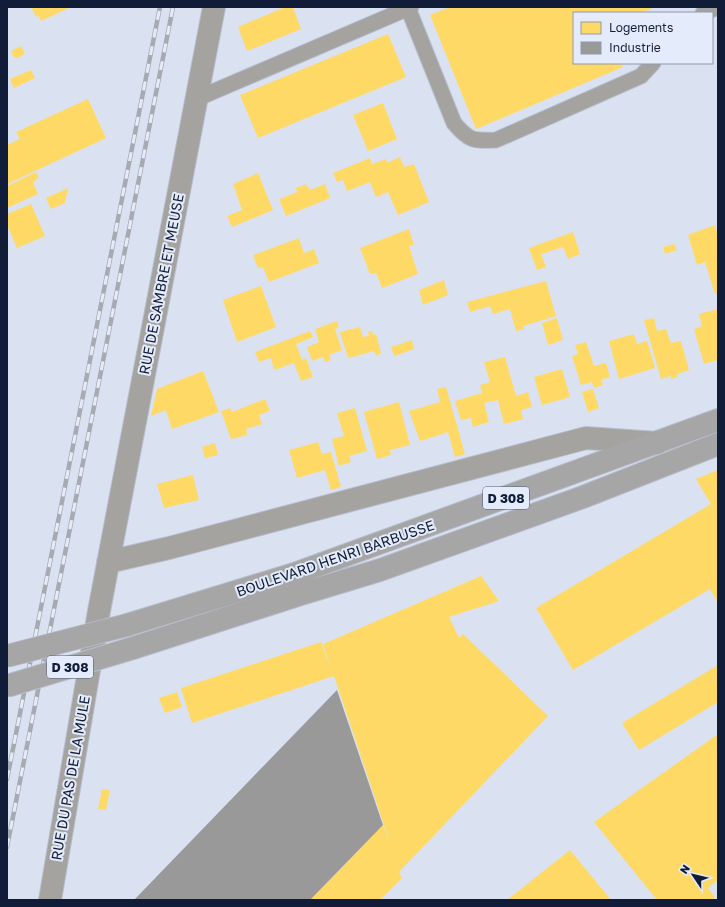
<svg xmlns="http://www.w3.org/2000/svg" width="725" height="907" font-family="'Golos Text',sans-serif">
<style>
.homes{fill:#ffd966}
.industry{fill:#999}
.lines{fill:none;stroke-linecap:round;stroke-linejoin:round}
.lane-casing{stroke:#b7bfcf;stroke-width:17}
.street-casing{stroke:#b7bfcf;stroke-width:24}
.primary-casing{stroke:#b7bfcf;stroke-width:24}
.lane{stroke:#a4a3a0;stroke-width:15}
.street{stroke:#a4a3a0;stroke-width:22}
.primary{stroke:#a7a6a7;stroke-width:22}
.rail-casing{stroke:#a7aab0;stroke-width:4.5}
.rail{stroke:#e4ebfa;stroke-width:3;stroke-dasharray:9;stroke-linecap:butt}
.primary-bridge-casing{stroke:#b7bfcf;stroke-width:24;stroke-linecap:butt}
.primary-bridge{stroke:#a7a6a7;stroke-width:22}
.labels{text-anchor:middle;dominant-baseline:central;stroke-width:4;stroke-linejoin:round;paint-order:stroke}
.shield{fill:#e4ebfa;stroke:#505b72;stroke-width:1}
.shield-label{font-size:13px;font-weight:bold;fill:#111d38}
.street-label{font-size:14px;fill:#111d38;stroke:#e4ebfa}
</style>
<rect width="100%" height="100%" fill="#dae2f2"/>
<!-- homes -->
<path class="homes" d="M31,7h40l-30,14 -3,-6 -2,2z
M285,7h8l8,22 -54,22 -9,-24z
M450,7h205l-14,6h-67v50h47l2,4 -147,62 -46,-114z
M388,34l18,43 -148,61 -18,-43z
M21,46l4,8 -8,4 -3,-1 -3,-6z
M31,70l4,8 -21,10 -4,-9z
M88,99l18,39 -99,46v-39l13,-6 -4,-7z
M383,103l14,36 -29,12 -15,-36z
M400,157l4,10 10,-3 15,38 -31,13 -10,-23 -12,5 -6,-15 -23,9 -4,-11 -6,2 -4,-9 37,-15 2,6 14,-5 1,4z
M36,172l3,6 -6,4 5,12 -31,14v-22z
M258,173l15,37 -41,17 -5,-11 15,-6 -9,-26z
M306,184l4,6 15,-6 5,14 -44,18 -7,-17 18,-7 -1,-4z
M68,188l-3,15 -14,6 -5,-11z
M31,204l14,32 -28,12 -10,-23v-11z
M715,225l3,12v56l-3,1 -10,-32 -8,3 -9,-30z
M409,229l5,16 -5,1 9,28 -36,14 -6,-15 -6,1 -10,-26z
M573,232l7,22 -12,5 -5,-12 -22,7 5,13 -9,3 -8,-22z
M299,238l5,15 10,-4 5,14 -50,19 -6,-15 -5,1 -5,-13z
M674,244l3,6 -12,4 -2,-7z
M444,280l4,15 -25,10 -4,-15z
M546,281l10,35 -33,10 1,3 -8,2 -6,-22 -17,5 -3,-8 -20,6 -3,-10z
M261,286l15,41 -39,15 -14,-42z
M718,309v51l-14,4 -10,-35 8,-3 -3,-12z
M557,318l6,22 -15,5 -6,-22z
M654,318l3,13 9,-2 5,14 10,-2 8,29 -12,4 1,3 -7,2v-3l-10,3 -17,-59z
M337,321l2,6 -4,2 7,21 -13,5 2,5 -6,2 -2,-5 -11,4 -5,-14 12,-5 -4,-13z
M360,327l3,10 6,-1 -1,-4 4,-1 1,4 3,-1 5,19 -5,3 -2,-5 -26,7 -8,-26z
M310,331l3,6 -17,7 6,16 4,-2 7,19 -12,4 -7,-18 -20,7 -3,-12 -12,4 -4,-10z
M634,334l3,10 10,-3 8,27 -36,11 -10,-38z
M412,340l2,9 -20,7 -3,-9z
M586,342l8,24 12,-3 4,14 -9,3 2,5 -9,3 -2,-6 -11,3 -9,-29 6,-2 -3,-9z
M505,357l11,39 12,-4 4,15 -11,3 2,9 -19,5 -6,-24 -14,3 5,19 -16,5 -2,-9 -10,2 -6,-19 27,-8 -2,-8 10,-3 -6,-20z
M562,369l8,28 -28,8 -8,-28z
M203,371l16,41 -47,17 -6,-19 -15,6 6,-27z
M446,387l19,67 -10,3 -7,-25 -28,9 -11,-30 31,-9 -3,-13z
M593,389l6,19 -11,4 -6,-20z
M265,399l5,12 -11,4 3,9 -16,5 1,6 -16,4 -10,-28 9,-3 2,4z
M399,402l11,43 -20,5 1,5 -14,4 -13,-47z
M355,408l12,43 -18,5 2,6 -12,4 -7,-27 12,-3 -7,-23z
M318,442l4,12 9,-2 10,35 -10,3 -6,-20 -28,8 -8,-28z
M215,443l3,12 -13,3 -3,-11z
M718,470v133l-8,-14 -137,81 -37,-62 175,-104 -15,-25z
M193,475l6,25 -35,8 -7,-24z
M481,576l18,25 -50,16 10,21 4,-4 85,82 -149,156 3,6 -22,22h-70l73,-75 7,18 -56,-167 -142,47 -11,-35 140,-46 10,27 -8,-25z
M718,665v37l-79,48 -17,-27z
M177,692l5,15 -17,6 -6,-15z
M718,734v146l-10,8 7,9 -3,3h-55l-63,-78z
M102,789l8,1 -4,20 -8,-1z
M570,850l41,50h-104z"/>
<!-- industry -->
<path class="industry" d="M337,690l46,135 -73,75h-176z"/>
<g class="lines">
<defs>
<path id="lane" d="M408,8l46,115c15,18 19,18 42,17l145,-64 12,-13
M703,13l15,-6
M196,99l215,-92"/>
<path id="street" d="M108,562l61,-14 417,-110 71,5
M50,900l49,-289 115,-604"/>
<path id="primary" d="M127,625l167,-51 424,-154
M133,648l168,-54 79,-24 203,-73 135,-53"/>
</defs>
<!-- lane casing -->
<use href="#lane" class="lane-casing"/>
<!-- street casing -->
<use href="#street" class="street-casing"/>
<!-- primary casing -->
<use href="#primary" class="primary-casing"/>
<!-- lane -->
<use href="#lane" class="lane"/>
<!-- street -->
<use href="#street" class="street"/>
<!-- primary -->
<use href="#primary" class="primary"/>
<defs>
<path id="rail" d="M7,779l153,-772
M7,847l166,-840"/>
</defs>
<!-- rail casing -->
<use href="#rail" class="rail-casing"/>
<!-- rail -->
<use href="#rail" class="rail"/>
<defs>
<path id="primary-bridge" d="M7,656l120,-31
M7,686l126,-38"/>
</defs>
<!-- primary-bridge casing -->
<use href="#primary-bridge" class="primary-bridge-casing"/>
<!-- primary-bridge -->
<use href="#primary-bridge" class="primary-bridge"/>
</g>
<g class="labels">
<!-- shield labels -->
<g class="shield">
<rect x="483" y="487" width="46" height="22" rx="3"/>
<rect x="47" y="656" width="46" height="22" rx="3"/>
</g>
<g class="shield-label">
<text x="506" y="498">D 308</text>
<text x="70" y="667">D 308</text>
</g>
<!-- street labels -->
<g class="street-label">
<text transform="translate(161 284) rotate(-79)">RUE DE SAMBRE ET MEUSE</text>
<text transform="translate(335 558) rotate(-19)">BOULEVARD HENRI BARBUSSE</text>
<text transform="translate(70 778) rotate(-80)">RUE DU PAS DE LA MULE</text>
</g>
</g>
<!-- border -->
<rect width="725" height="907" fill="none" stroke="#111d38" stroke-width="16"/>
<!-- legend -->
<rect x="573" y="12" width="140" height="52" fill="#e4ebfa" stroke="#9099ac"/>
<rect x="581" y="22" width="20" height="12" fill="#ffd966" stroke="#9099ac"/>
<text x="609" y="32" font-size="12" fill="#111d38">Logements</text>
<rect x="581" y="42" width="20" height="12" fill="#999999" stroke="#9099ac"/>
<text x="609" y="52" font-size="12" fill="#111d38">Industrie</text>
<!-- north arrow -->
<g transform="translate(693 875) rotate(305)" stroke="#e4ebfa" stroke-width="3" paint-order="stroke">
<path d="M0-3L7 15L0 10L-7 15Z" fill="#111d38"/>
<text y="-6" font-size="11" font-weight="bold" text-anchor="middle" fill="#111d38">N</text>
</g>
</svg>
